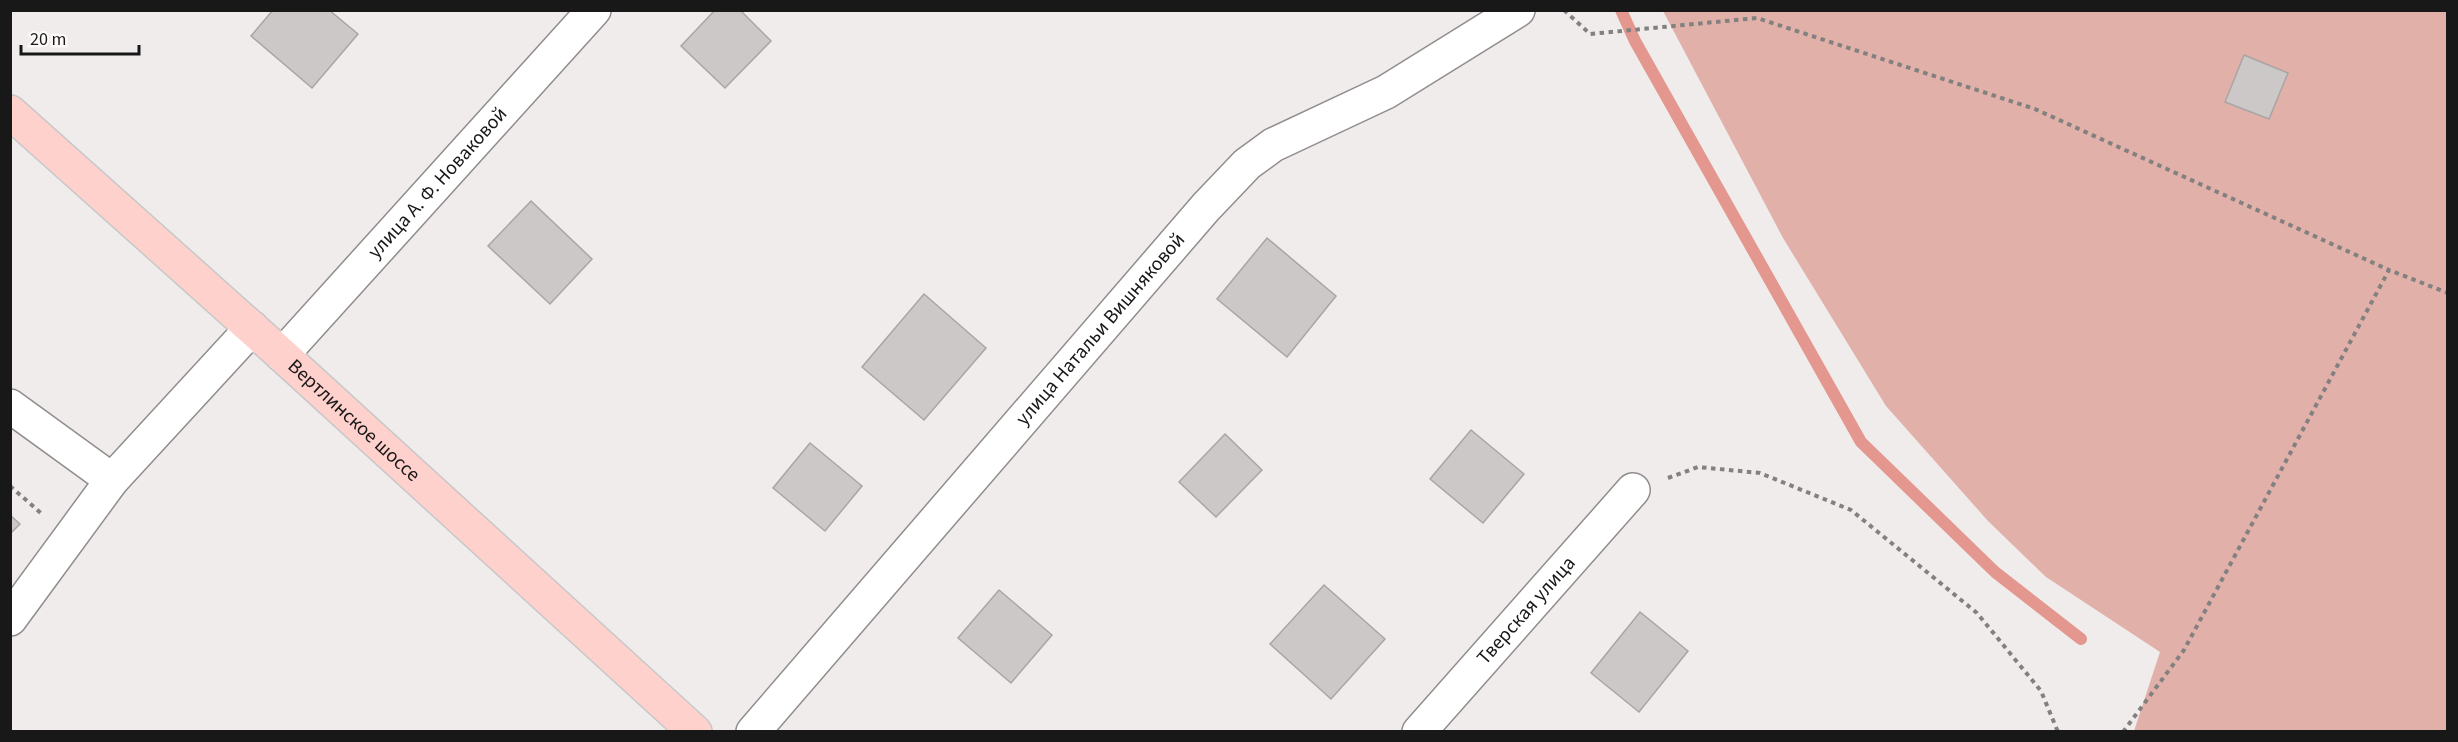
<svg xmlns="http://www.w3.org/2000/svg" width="2458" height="742" font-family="'Source Sans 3',sans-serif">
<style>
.green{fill:#e1b0a9}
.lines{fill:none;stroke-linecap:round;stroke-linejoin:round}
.stream{stroke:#e3978e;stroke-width:12}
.building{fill:#cbc8c7;stroke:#a9a5a5;stroke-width:1.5}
.minor-casing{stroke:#918d8d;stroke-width:36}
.major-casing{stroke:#c8c8c8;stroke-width:36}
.path{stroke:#838080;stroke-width:4;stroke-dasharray:4.5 4.5;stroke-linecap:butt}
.minor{stroke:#fff;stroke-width:33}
.major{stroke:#fed1cc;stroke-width:33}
.labels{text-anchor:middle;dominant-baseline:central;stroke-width:4.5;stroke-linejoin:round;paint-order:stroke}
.street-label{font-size:20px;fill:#191818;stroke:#fefaf9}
</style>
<rect width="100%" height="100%" fill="#f0ecec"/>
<!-- green -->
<path class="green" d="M1663,11h784v720h-313l26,-79 -114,-75 -58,-56 -102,-115 -103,-168z"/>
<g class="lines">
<!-- stream -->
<path class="stream" d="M1621,10l14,31 226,401 134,130 86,67"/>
</g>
<!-- building -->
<path class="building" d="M273,10h56l29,24 -46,54 -61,-52z
M715,10h25l31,31 -46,47 -44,-42z
M2244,55l44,18 -19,46 -44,-17z
M531,201l61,58 -42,45 -62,-58z
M1267,238l69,58 -49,61 -70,-58z
M924,294l62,54 -62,72 -62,-53z
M1471,430l53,44 -41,49 -53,-44z
M1225,434l37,36 -46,47 -37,-35z
M810,443l52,43 -37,45 -52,-43z
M10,515l10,9 -10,10z
M1324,585l61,54 -54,60 -61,-55z
M999,590l53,45 -41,48 -53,-45z
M1640,612l48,39 -49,61 -48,-39z"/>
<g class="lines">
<defs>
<g id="minor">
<path id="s1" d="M282,355l312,-345"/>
<path d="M10,406l102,74"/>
<path d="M10,619l102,-139 140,-152"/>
<path id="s2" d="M753,732l453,-525 41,-43 26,-19 113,-53 132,-82"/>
<path id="s3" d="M1419,732l214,-242"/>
</g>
<g id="major">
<path id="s4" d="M10,112l272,243 413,377"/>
</g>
</defs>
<!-- minor casing -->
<use href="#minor" class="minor-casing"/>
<!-- major casing -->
<use href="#major" class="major-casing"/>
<!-- path -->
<path class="path" d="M1564,10l26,24 167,-16 278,91 354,161
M1668,478l30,-11 62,6 91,37 126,103 64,78 17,41
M10,486l32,28
M2123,732l61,-82 205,-380 59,23"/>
<!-- minor -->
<use href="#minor" class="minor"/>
<!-- major -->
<use href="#major" class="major"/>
</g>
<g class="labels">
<!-- street labels -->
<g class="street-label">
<text stroke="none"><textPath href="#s1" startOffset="232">улица А. Ф. Новаковой</textPath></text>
<text stroke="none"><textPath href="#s2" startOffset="532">улица Натальи Вишняковой</textPath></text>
<text stroke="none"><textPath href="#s4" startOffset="462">Вертлинское шоссе</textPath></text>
<text stroke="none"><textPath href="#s3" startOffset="162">Тверская улица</textPath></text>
</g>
</g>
<!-- border -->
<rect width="2458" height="742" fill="none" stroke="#191818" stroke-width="24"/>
<!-- scale -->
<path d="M21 45v9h118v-9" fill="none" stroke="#191818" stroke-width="3"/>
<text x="30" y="45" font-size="18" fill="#191818" stroke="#fefaf9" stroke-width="4.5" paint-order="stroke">20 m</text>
</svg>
